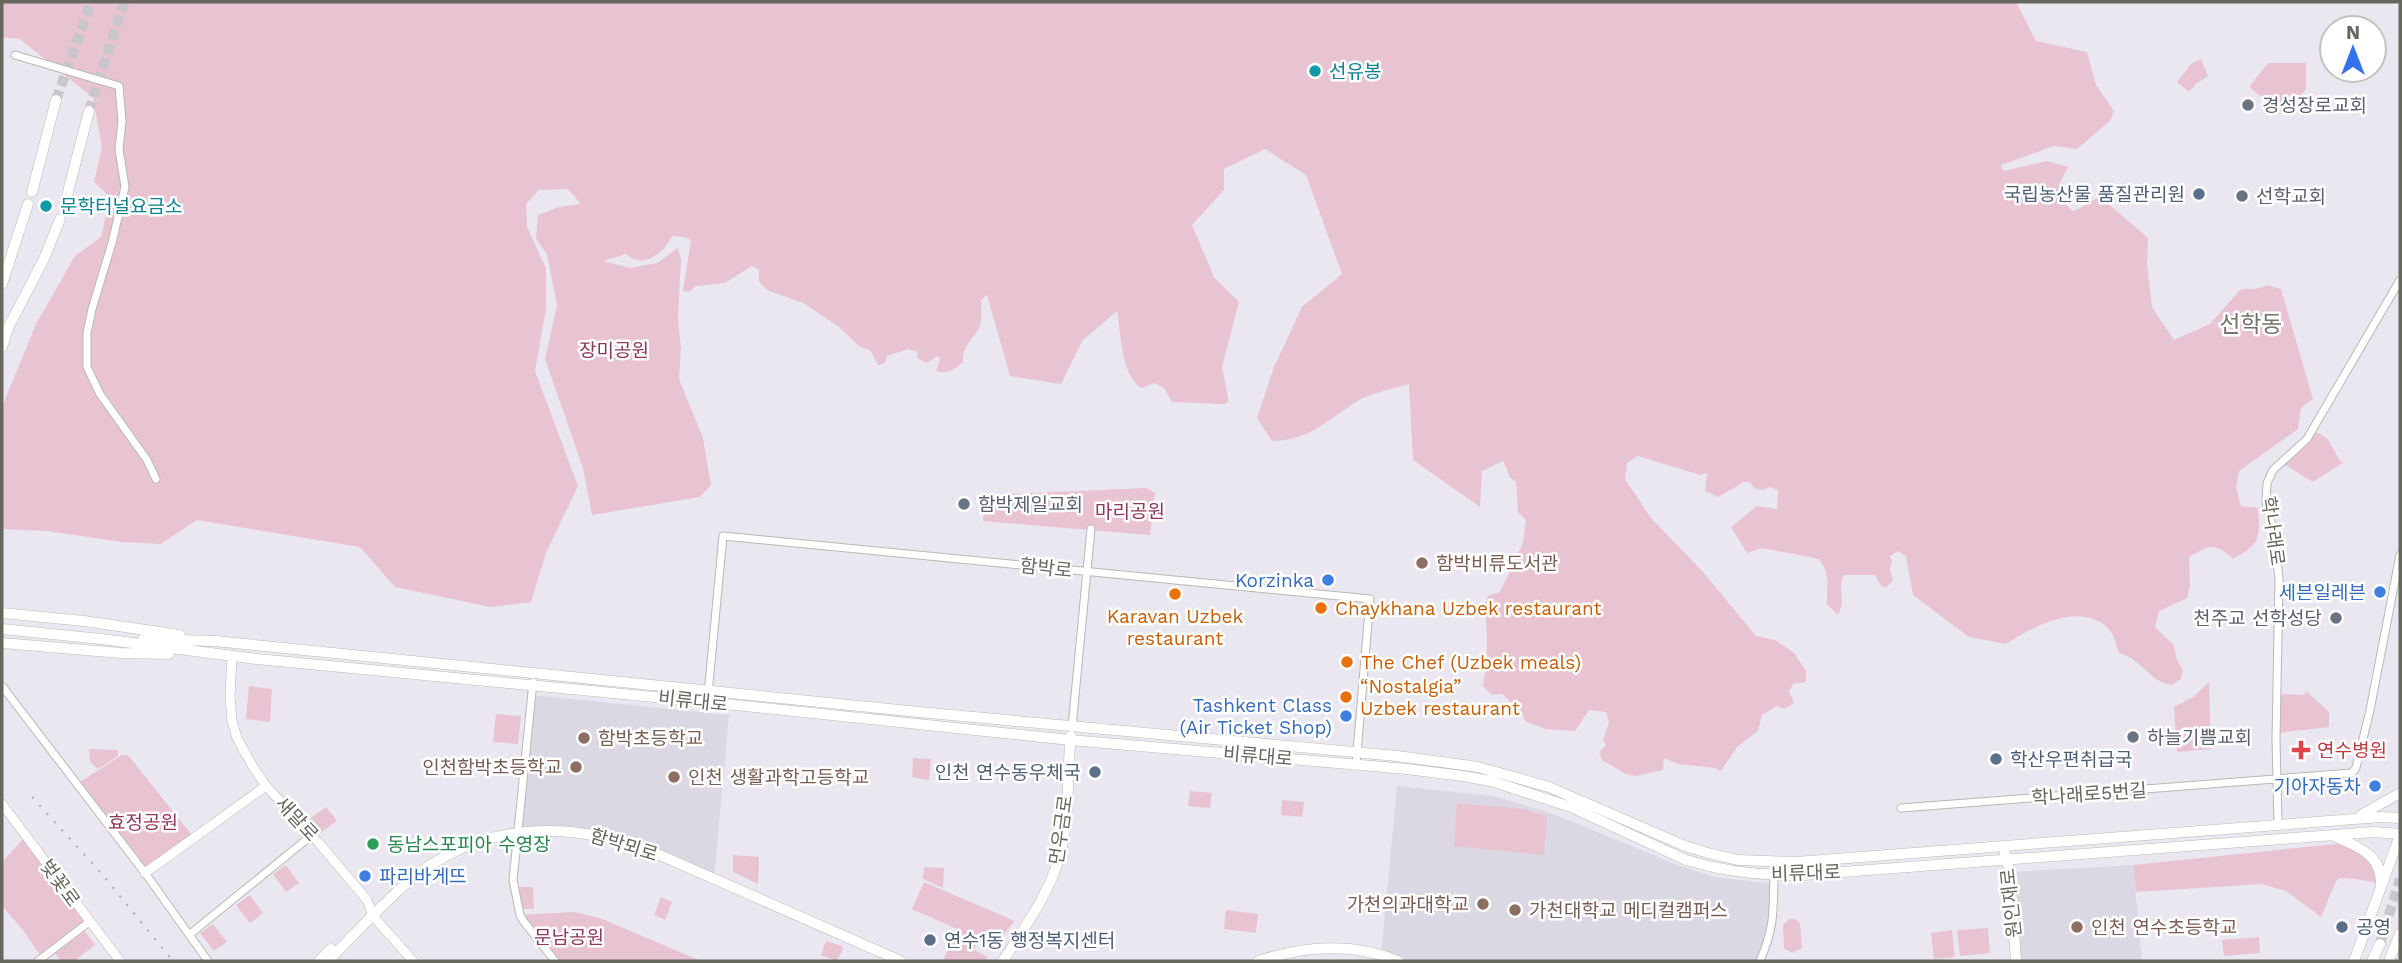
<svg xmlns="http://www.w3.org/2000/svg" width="2402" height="963" font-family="'Work Sans','Noto Sans KR',sans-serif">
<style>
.education{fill:#dcd8e3}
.green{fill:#e8c4d3}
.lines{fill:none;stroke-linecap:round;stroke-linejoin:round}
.secondary-tunnel{stroke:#c9c7cc;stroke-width:10;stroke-dasharray:10 5;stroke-linecap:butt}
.minor-casing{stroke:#b8b9b2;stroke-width:9}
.tertiary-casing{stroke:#b8b9b2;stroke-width:10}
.secondary-casing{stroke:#babcb3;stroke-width:11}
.minor{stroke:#fff;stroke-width:7}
.tertiary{stroke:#fff;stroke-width:9}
.secondary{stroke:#fff;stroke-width:10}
.rail{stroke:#adadaa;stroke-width:2;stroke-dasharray:2 9;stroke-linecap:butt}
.culture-dot{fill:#0f9aa8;stroke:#fff;stroke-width:2.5}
.worship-dot{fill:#6b7280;stroke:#fff;stroke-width:2.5}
.service-dot{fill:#5c6f8a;stroke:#fff;stroke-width:2.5}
.education-dot{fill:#8d6e63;stroke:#fff;stroke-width:2.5}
.shop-dot{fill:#3f7fe0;stroke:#fff;stroke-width:2.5}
.food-dot{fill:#e8710a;stroke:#fff;stroke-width:2.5}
.health-dot{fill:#e0444e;stroke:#fff;stroke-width:2.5}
.leisure-dot{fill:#2e9e5b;stroke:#fff;stroke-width:2.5}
.labels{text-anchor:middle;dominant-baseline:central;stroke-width:5;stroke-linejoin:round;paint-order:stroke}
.culture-label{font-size:19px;fill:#0d838f;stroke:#fff;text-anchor:start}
.worship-label{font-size:19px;fill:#5b616d;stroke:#fff;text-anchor:start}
.service-label{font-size:19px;fill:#4e5e75;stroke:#fff;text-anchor:start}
.park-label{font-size:19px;fill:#8e3758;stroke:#fff}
.street-label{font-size:19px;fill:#66675e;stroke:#fff}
.education-label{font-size:19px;fill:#785e54;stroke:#fff;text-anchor:start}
.shop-label{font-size:19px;fill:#366cbe;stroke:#fff;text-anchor:end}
.food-label{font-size:19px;fill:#c56008;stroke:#fff;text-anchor:start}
.health-label{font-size:19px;fill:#be3a42;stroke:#fff;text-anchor:start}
.leisure-label{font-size:19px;fill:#27864d;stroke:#fff;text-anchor:start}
.quarter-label{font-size:23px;fill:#74746a;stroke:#fff}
</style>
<rect width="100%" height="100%" fill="#eae7f1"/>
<!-- education -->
<path class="education" d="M532,695l197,20 -15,164 -95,-40 -100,-6z
M1397,786l96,10 55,16 127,52 39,13 60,7 1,28 -15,49h-362l-17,-5z
M2133,865l9,96h-126l-6,-89z"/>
<!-- green -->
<path class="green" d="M2,2h2014l20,39 51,11 9,33 18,26 -4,10 -33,28 -23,-3 -53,19 2,6 44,-10 21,6 -9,18 -1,12 15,14c10,-3 16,-10 27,-14l48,41 -1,26 5,43 22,33 36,-16 30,-34c11,-3 17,1 27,-5l14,4 32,110 -12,9 -3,21 -59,42 -3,16 5,19 17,2c2,32 3,35 -25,51 -19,-17 -23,-14 -44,-2l1,28 -3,13 -28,13 -4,16 19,18 3,15 6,10 -2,9 -9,6c-22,-2 -31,-27 -53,-32 -3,-8 -5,-19 -11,-25 -29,-27 -76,-1 -102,16l-37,-7 -56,-42 -7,-39 -8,-5 -8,5 2,5 -2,8 3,11 -7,8 -5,-2 -6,-11h-31c-8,14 3,24 -6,40l-11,-11c-1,-20 5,-27 -8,-45l-57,-11 -15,5 -16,-26 26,-21 20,3 1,-19 -8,-3 -7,3 -8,-1 -5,-7h-6l-26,15 -13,-6 2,-18 -7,2 -62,-19 -11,7 -2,16 26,39 53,55 52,63 19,4 19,13 12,18v11l-13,2 -4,7 5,12c-6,5 -10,7 -17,3l-15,9 -4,16 -21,16 -16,24 -6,-3 -37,-4 -14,-6 -1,12 -28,6 -9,-2 -24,-14 -3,-8 7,-7 -3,-5 6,-17 -3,-11 -17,-2 -14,21 -30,-2 -20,-8 -3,-9 -20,-18 -10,1 -9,-9 4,-28 -1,-56 2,-6 12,-4 23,-49 3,-23 -8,-8 -2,-30 -6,-5 -7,-16 -21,10 -2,36 -67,-47 -4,-76c-15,5 -34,8 -48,15 -33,19 -48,41 -89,42l-15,-23 17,-51 28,-60 40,-33 -36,-99 -41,-26 -41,20v21l-32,35 22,52 25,25 -17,65 6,30v5l-4,2 -52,-2 -8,-14 -9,-5 -13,5c-21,-11 -21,-55 -25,-77l-35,30 -21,43 -51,-8 -23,-81 -6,5c0,10 2,21 -3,30 -7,11 -16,17 -15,32 -9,7 -15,13 -27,9l4,-12 -2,-3 -11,7 -10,-5 1,-6 -10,-3 -21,7 -2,7 -7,2 -7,-14 -12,-5 -21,-20 -35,-23 -36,-13 -8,-9v-11l-7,-4 -27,17 -29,3 -7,6 -6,-1 8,-51 -7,-3 -12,-1c-8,17 -29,34 -46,18l-23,7 27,7 27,-5 21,-15 3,11 -3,60 3,29 -2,31 24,59 8,47 -11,12 -108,18 -9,-47 -38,-109 12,-54 -10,-51 -11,-15 2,-24 21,-8 22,-3 -13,-15 -29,1 -13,14 1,23 19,41v41l-11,62 43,115 -32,67 -15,49 -41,5 -95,-20 -35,-40 -163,-27 -36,24 -39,-2 -75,-11 -45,-2v-122l34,-83 39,-68 26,-19 9,-40 -16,-15 8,-35 -9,-49 -73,-59 -18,-2z
M2201,59l7,17 -12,8 -7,8 -12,-10 15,-19z
M2268,63h38v26l-20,26 -37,-28z
M2313,430l14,8 13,23 4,1 -31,20 -31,-19z
M1146,488l9,5 -5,42 -167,-14 2,-26z
M2209,682l2,67 -34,3 -3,-45 19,-10z
M249,686l23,3 -2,33 -24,-3z
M2307,692l22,20v15l-51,6 -1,-39 26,1z
M496,714l25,2 -3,28 -25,-2z
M89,749l29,1v6l-20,13 -8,-7z
M122,755h6l66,83 -49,35 -68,-89z
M913,758l18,1 -2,21 -17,-3z
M1190,791l22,2 -2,15 -22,-2z
M1282,800l22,2 -2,15 -21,-2z
M1457,803l66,6 24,7 -3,39 -90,-9z
M326,807l11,14 -18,13 -11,-14z
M26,836l63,86 -47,36 -19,-28 -21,-24v-44z
M2335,844l19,1 16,9 11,30c-14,-3 -27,-6 -41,-6l-4,3 -15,36 -35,-26 -25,-7 -125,8 -3,-27z
M733,855l26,2 -1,27 -25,-12z
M286,865l13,18 -13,9 -13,-18z
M924,867l20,1 -1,20 -20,-9z
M924,882l91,39 -20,24 -16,-6 -5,11 14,7 -4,4h-41l14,-32 -45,-20z
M518,887h15l1,22h-11z
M250,895l13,18 -13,10 -14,-18z
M661,897l11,5 -7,18 -11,-5z
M1226,910l32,4 -2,19 -32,-4z
M574,912l26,6 101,43h-146l-35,-46z
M1790,919h5l5,4 2,25 -10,5 -8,-5 -1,-23z
M213,924l14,18 -13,9 -14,-18z
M1988,928l2,25 -30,3 -3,-26z
M1952,930l3,27 -21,2 -3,-26z
M85,931l10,14 -21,16h-13l-6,-8z
M2259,937l1,16 -36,3 -2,-16z
M826,941l16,5 1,4 -7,11 -15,-6z"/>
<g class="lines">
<!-- secondary-tunnel -->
<path class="secondary-tunnel" d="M56,100l35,-98
M89,111l35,-109
M2380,944l20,-65"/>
<defs>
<path id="minor" d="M15,55l104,31 3,35 -3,28 6,38 -13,56 -20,66 -5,24v34l13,27 47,66 9,19
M533,682l-20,198 7,35 4,7 31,39
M2,686l143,187 63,88
M708,694l15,-158 647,63 -14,165
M1072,727l19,-198
M1901,808l451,-35 4,-5 14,-58 30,-155
M2278,824l-2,-85 3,-160 -5,-46 -8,-31 1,-19 6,-13 34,-31 93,-159
M189,935l123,-100
M38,961l51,-39
M1760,961c15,-35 13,-49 14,-86"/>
<path id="tertiary" d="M232,657l-2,39 2,25 5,17 16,29 13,19 53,57 48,57 6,16 40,45
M2,804l118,157
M145,873l121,-87"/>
<path id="secondary" d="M32,192l24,-92
M64,207l25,-96
M2,284l26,-80
M2,347l7,-21 35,-67 16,-40
M2,613l82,8 96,14
M2,629l99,10 156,20 450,43 363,38 337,29 56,7 28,5 80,26 115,53c39,12 76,16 117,15l571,-43 26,2
M143,639l72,2 704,71 478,44 81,11 71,20 136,59 23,7 30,7 58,2 585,-45 19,1
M2,643l119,10 48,1
M2361,815l39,-22
M2336,837c23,10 46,18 45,48
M2005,854l5,18 6,89
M319,961l12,-12
M328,961c27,-27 52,-55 81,-80 72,-60 160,-61 244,-29l248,109
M1003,961c20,-32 44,-63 55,-100 13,-40 8,-84 13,-125
M1258,961c46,-15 94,-19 140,0
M2354,961l46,-126
M2372,961l8,-17
M2389,961l11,-28"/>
</defs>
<!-- minor casing -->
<use href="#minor" class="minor-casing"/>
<!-- tertiary casing -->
<use href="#tertiary" class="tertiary-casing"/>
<!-- secondary casing -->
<use href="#secondary" class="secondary-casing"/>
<!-- minor -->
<use href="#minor" class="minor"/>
<!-- tertiary -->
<use href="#tertiary" class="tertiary"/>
<!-- secondary -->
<use href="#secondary" class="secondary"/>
<!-- rail -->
<path class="rail" d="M32,797l69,76 72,88"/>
</g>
<!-- markers -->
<g class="culture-dot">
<circle cx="1315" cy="71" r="7"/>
<circle cx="46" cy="206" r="7"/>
</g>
<g class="worship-dot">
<circle cx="2248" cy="105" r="7"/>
<circle cx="2242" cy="196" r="7"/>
<circle cx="964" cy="504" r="7"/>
<circle cx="2336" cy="618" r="7"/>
<circle cx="2133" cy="737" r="7"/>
</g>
<g class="service-dot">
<circle cx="2199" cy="194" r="7"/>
<circle cx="1996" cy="759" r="7"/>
<circle cx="1095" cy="772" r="7"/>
<circle cx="2342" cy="927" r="7"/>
<circle cx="930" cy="940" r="7"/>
</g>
<g class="education-dot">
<circle cx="1422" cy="563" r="7"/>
<circle cx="584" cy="738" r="7"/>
<circle cx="576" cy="767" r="7"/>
<circle cx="674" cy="777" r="7"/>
<circle cx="1483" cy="904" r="7"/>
<circle cx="1515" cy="910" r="7"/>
<circle cx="2077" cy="927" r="7"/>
</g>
<g class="shop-dot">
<circle cx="1328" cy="580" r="7"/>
<circle cx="2380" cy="592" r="7"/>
<circle cx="1346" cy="716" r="7"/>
<circle cx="2375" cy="786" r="7"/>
<circle cx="365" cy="876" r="7"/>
</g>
<g class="food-dot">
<circle cx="1175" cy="594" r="7"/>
<circle cx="1321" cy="608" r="7"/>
<circle cx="1347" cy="662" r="7"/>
<circle cx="1346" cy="697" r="7"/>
</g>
<path class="health-dot" d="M2297.5 739.5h7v7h7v7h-7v7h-7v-7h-7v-7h7z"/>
<circle class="leisure-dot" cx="373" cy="844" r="7"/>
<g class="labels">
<!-- culture labels -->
<g class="culture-label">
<text x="1329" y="71">선유봉</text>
<text x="60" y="206">문학터널요금소</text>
</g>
<!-- worship labels -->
<g class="worship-label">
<text x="2262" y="105">경성장로교회</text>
<text x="2256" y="196">선학교회</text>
<text x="978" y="504">함박제일교회</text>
<text x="2322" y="618" text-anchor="end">천주교 선학성당</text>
<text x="2147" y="737">하늘기쁨교회</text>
</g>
<!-- service labels -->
<g class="service-label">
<text x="2185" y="194" text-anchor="end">국립농산물 품질관리원</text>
<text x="2010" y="759">학산우편취급국</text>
<text x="1081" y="772" text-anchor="end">인천 연수동우체국</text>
<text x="2356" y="927">공영</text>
<text x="944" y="940">연수1동 행정복지센터</text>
</g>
<!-- park labels -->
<g class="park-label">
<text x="614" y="350">장미공원</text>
<text x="1130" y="511">마리공원</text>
<text x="143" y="822">효정공원</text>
<text x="569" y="937">문남공원</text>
</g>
<!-- street labels -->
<g class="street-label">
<text transform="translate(2273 531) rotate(82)">학나래로</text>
<text transform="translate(1046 568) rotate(6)">함박로</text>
<text transform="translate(693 701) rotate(6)">비류대로</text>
<text transform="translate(1258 756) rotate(5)">비류대로</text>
<text transform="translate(2089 794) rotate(-4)">학나래로5번길</text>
<text transform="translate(297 819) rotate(47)">새말로</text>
<text transform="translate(1061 830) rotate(-82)">먼우금로</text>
<text transform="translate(624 845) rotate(17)">함박뫼로</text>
<text transform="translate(1806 873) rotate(-2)">비류대로</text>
<text transform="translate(60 883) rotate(54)">벚꽃로</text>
<text transform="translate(2011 903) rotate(-96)">원인재로</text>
</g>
<!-- education labels -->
<g class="education-label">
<text x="1436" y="563">함박비류도서관</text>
<text x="598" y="738">함박초등학교</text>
<text x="562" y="767" text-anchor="end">인천함박초등학교</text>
<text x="688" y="777">인천 생활과학고등학교</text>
<text x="1469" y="904" text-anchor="end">가천의과대학교</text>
<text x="1529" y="910">가천대학교 메디컬캠퍼스</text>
<text x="2091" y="927">인천 연수초등학교</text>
</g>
<!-- shop labels -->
<g class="shop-label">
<text x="1314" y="580">Korzinka</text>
<text x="2366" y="592">세븐일레븐</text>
<text x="1332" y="705">Tashkent Class<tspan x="1332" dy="22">(Air Ticket Shop)</tspan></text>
<text x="2361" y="786">기아자동차</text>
<text x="379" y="876" text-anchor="start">파리바게뜨</text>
</g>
<!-- food labels -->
<g class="food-label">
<text x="1335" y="608">Chaykhana Uzbek restaurant</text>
<text x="1175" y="616" text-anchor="middle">Karavan Uzbek<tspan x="1175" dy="22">restaurant</tspan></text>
<text x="1361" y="662">The Chef (Uzbek meals)</text>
<text x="1360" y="686">“Nostalgia”<tspan x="1360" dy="22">Uzbek restaurant</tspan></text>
</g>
<!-- health labels -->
<g class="health-label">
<text x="2317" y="750">연수병원</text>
</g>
<!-- leisure labels -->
<g class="leisure-label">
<text x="387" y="844">동남스포피아 수영장</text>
</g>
<!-- quarter labels -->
<g class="quarter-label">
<text x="2251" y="324">선학동</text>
</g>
</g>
<!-- border -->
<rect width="2402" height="963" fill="none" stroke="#66675e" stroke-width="7"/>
<!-- north arrow -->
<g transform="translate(2353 49)"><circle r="33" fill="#ffffff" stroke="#c2c2bf" stroke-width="2"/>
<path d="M0-5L12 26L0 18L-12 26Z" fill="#3373eb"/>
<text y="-10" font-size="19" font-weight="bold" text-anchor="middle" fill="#66675e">N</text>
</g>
</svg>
